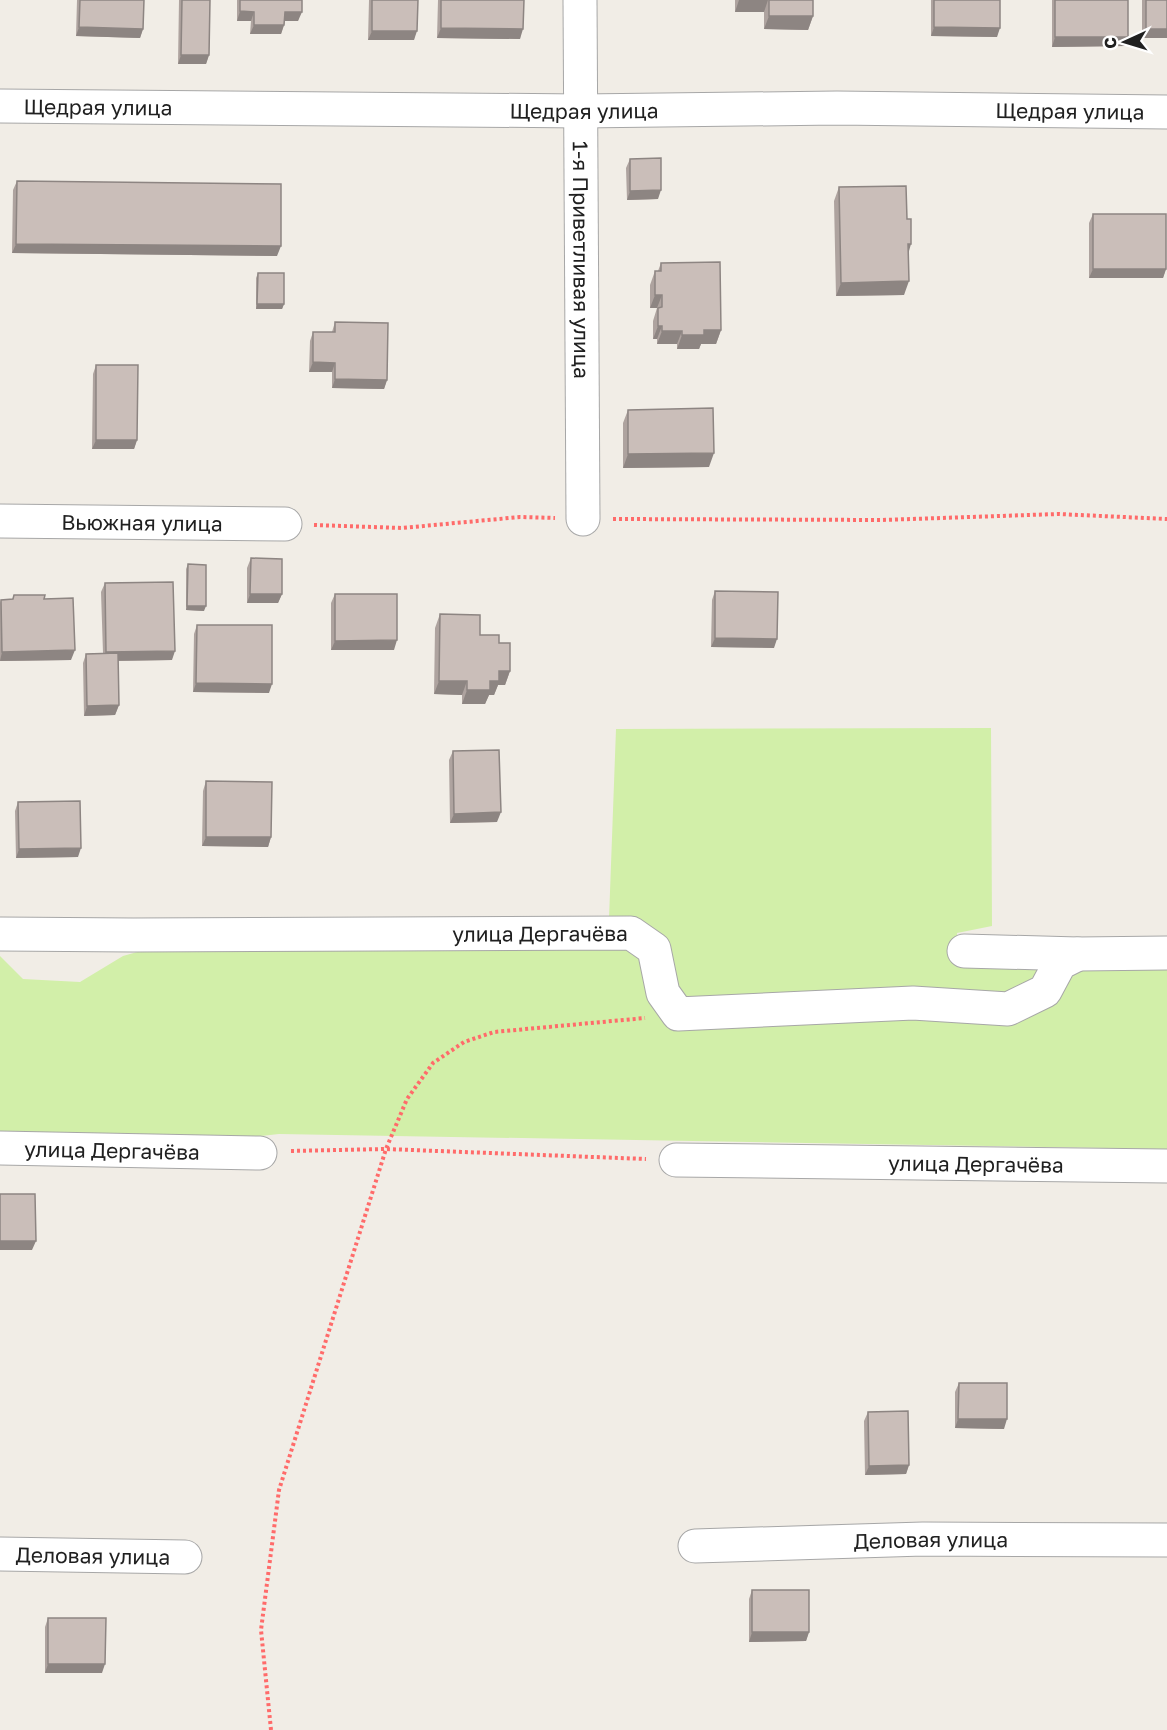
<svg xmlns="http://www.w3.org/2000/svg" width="1167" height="1730" font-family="'Golos Text',sans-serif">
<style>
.grass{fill:#d2efa9}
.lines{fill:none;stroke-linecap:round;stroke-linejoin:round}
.minor-casing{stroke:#a7a7a7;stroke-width:35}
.path{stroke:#ff6b6a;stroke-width:4;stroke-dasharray:3 3;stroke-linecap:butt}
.minor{stroke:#fff;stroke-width:33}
.wall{fill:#aea39f}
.shaded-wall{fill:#8d8582}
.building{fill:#cabeb9;stroke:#8d8582;stroke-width:1.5}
.labels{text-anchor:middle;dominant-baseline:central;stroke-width:4.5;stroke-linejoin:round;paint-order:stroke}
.street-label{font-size:21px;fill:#202020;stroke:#fff}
</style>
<rect width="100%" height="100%" fill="#f1ede6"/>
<!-- grass -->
<path class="grass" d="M991,728l1,198 -35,7 2,32 208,-2v186l-888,-15 -44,5 -235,-6v-177l23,23 57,3 43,-26 46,-13 439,3 8,-217z"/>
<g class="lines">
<defs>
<g id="minor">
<path id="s1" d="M580,0l3,519"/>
<path id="s2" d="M0,106l581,5 256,-3 330,4"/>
<path id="s3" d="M0,521l285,3"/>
<path id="s4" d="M0,934l133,1 498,-2 23,16 9,44 15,21 235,-11 95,6 37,-18 15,-28 18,-9"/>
<path d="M964,951l114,3 89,-1"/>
<path id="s5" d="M0,1148l260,5"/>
<path id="s6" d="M676,1160l491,6"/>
<path id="s7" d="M695,1546l228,-7 244,1"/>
<path id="s8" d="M0,1554l185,3"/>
</g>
</defs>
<!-- minor casing -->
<use href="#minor" class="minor-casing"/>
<!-- path -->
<path class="path" d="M613,519l269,1 176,-6 109,5
M314,525l88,3 118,-11 35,1
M291,1151l95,-2 260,10
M271,1730l-10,-100 18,-140 107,-341 21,-50 26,-36 31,-21 30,-10 151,-14"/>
<!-- minor -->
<use href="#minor" class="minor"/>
</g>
<!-- wall -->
<path class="wall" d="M77,0h67l-1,29 -3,9 -64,-2z
M179,0h31l-1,55 -3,9h-28z
M237,0h65l-4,21h-13l-1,4 -3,9h-31l1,-13h-14z
M369,0h49l-4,40h-46z
M438,0h86l-4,39 -83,-1z
M735,0h78v16l-5,14 -44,-1v-17h-29z
M931,0h69l-3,37 -66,-1z
M1052,0h76v37l-3,9 -73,1z
M1142,0h25v38h-25z
M630,159l28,40 -31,1 -1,-32z
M17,181l260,75 -265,-3 1,-63z
M839,187l69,67 -4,41 -68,1 -2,-95z
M1093,214l73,55 -3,9h-74v-55z
M661,263l60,67 -5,14h-15l-2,5h-22v-5h-20v-5h-4v-18l4,-13h-7v-23l5,-14h3z
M258,273l26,31 -2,5h-26v-31z
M335,322l52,58 -3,9 -52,-1v-16h-23l1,-31 3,-9h19z
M96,365l41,75 -3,9h-42l1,-75z
M628,410l81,57 -86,1v-45z
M251,558l31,36 -4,9h-31v-35z
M188,564l16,47 -18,-1v-41z
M105,583l67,77 -54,1 1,44 -4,10 -31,1 -1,-53 3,-9 17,-1 -2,-61z
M715,591l59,57 -63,-1 1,-47z
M335,594l59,56h-63v-47z
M14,595l57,65 -71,1v-58l1,-3h11z
M440,614l40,21 19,8 11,28 -5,14h-7l-4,10h-5l-4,9h-23v-9l-28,-1 1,-66z
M197,625l72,68 -76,-1 1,-58z
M453,751l44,71 -47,1 -1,-63z
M206,781l65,56 -3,10 -66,-1 1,-55z
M18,802l60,55 -62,1 -1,-47z
M959,1383l45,46 -49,-1v-36z
M868,1412l41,53 -3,9 -41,1 -1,-54z
M752,1590l57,42 -3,9 -57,1v-43z
M48,1618l54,55h-57v-46z"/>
<!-- shaded-wall -->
<path class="shaded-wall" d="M739,0h29l-4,12h-29z
M240,11l14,1 -3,9h-14z
M285,12h17l-4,9h-17z
M769,16h44l-5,14 -44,-1z
M254,25h30l-3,9h-31z
M79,27l64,2 -3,9 -64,-2z
M934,27l66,1 -3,9 -66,-1z
M441,28l82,1 -3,10 -83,-1z
M1146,29h21v9h-25z
M372,31h45l-3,9h-46z
M1055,37h73l-3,9 -73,1z
M181,55h28l-3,9h-28z
M661,190l-3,9 -31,1 3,-9z
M16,244l265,2 -4,10 -265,-3z
M908,244h3l-4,14z
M1093,269h73l-3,9h-74z
M909,281l-5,14 -68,1 5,-13z
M655,295h7l-5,13h-7z
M257,304h27l-2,5h-26z
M658,326h4l-5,13h-4z
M704,330h17l-5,14h-15l-2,5h-22l5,-14z
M662,331h20l-5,13h-20z
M313,362l22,1 -3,9h-23z
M335,379l52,1 -3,9 -52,-1z
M96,440h41l-3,9h-42z
M714,453l-5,14 -86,1 5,-14z
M250,594h32l-4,9h-31z
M187,606h19l-2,5 -18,-1z
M715,638l62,1 -3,9 -63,-1z
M397,640l-3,10h-63l4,-9z
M75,650l-4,10 -71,1 2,-9z
M175,651l-3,9 -69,1 3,-9z
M499,671h11l-5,14h-7l-4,10h-5l-4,9h-23l5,-14 23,-9z
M439,681h28l-5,14 -28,-1z
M196,683l76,1 -3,9 -76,-1z
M119,705l-4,10 -31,1 3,-10z
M501,812l-4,10 -47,1 4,-9z
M206,837h65l-3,10 -66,-1z
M81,848l-3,9 -62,1 3,-9z
M0,1241h36l-4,9h-32z
M958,1419h49l-3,10 -49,-1z
M909,1465l-3,9 -41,1 4,-9z
M752,1632h57l-3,9 -57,1z
M48,1664h57l-3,9h-57z"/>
<!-- building -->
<path class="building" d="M80,0h64l-1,29 -64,-2z
M182,0h28l-1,55h-28z
M240,0h62v12h-17l-1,13h-30v-13l-14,-1z
M372,0h46l-1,31h-45z
M441,0h83l-1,29 -82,-1z
M769,0h44v16h-44z
M934,0h66v28l-66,-1z
M1055,0h73v37h-73z
M1146,0h21v29h-21z
M661,158v32l-31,1v-32z
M17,181l264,3v62l-265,-2z
M906,186l1,33h4v25h-3l1,37 -68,2 -2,-96z
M1093,214h73v55h-73z
M720,262l1,68h-17v5h-22v-4h-20v-5h-4v-18l4,-1v-12h-7v-24h6v-8z
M258,273h26v31h-27z
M335,322l53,1 -1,57 -52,-1v-16l-22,-1v-30h22z
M96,365h42l-1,75h-41z
M713,408l1,45 -86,1v-44z
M251,558l31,1v35h-32z
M188,564l18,1v41h-19z
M173,582l2,69 -69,1 -1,-69z
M715,591l63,1 -1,47 -62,-1z
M335,594h62v46l-62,1z
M14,595h31l-1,4 29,-1 2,52 -73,2 -1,-52 12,-1z
M440,614l40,1v20h19v8h11v28h-11v10h-9v9h-23v-9h-28z
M197,625h75v59l-76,-1z
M118,653l1,52 -32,1 -1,-52z
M499,750l2,62 -47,2 -1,-63z
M206,781l66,1 -1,55h-65z
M80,801l1,47 -62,1 -1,-47z
M0,1194h35l1,47h-36z
M959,1383h48v36h-49z
M908,1411l1,54 -40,1 -1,-54z
M752,1590h57v42h-57z
M48,1618h58l-1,46h-57z"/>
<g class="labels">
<!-- street labels -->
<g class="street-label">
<text stroke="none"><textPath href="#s2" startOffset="98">Щедрая улица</textPath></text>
<text stroke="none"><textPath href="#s2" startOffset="584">Щедрая улица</textPath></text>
<text stroke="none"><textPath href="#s2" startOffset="1070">Щедрая улица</textPath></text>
<text stroke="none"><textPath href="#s1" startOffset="260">1-я Приветливая улица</textPath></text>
<text stroke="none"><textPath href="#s3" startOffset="142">Вьюжная улица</textPath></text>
<text stroke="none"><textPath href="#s4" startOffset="540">улица Дергачёва</textPath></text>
<text stroke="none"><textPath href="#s5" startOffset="112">улица Дергачёва</textPath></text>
<text stroke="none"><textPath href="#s6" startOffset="300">улица Дергачёва</textPath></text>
<text stroke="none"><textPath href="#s7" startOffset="236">Деловая улица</textPath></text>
<text stroke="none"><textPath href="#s8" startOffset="93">Деловая улица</textPath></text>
</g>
</g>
<!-- north arrow -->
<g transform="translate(1125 42) rotate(266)" stroke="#ffffff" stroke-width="4.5" paint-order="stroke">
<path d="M0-4.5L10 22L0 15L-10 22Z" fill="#202020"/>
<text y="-9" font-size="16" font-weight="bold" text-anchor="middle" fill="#202020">С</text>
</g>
</svg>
